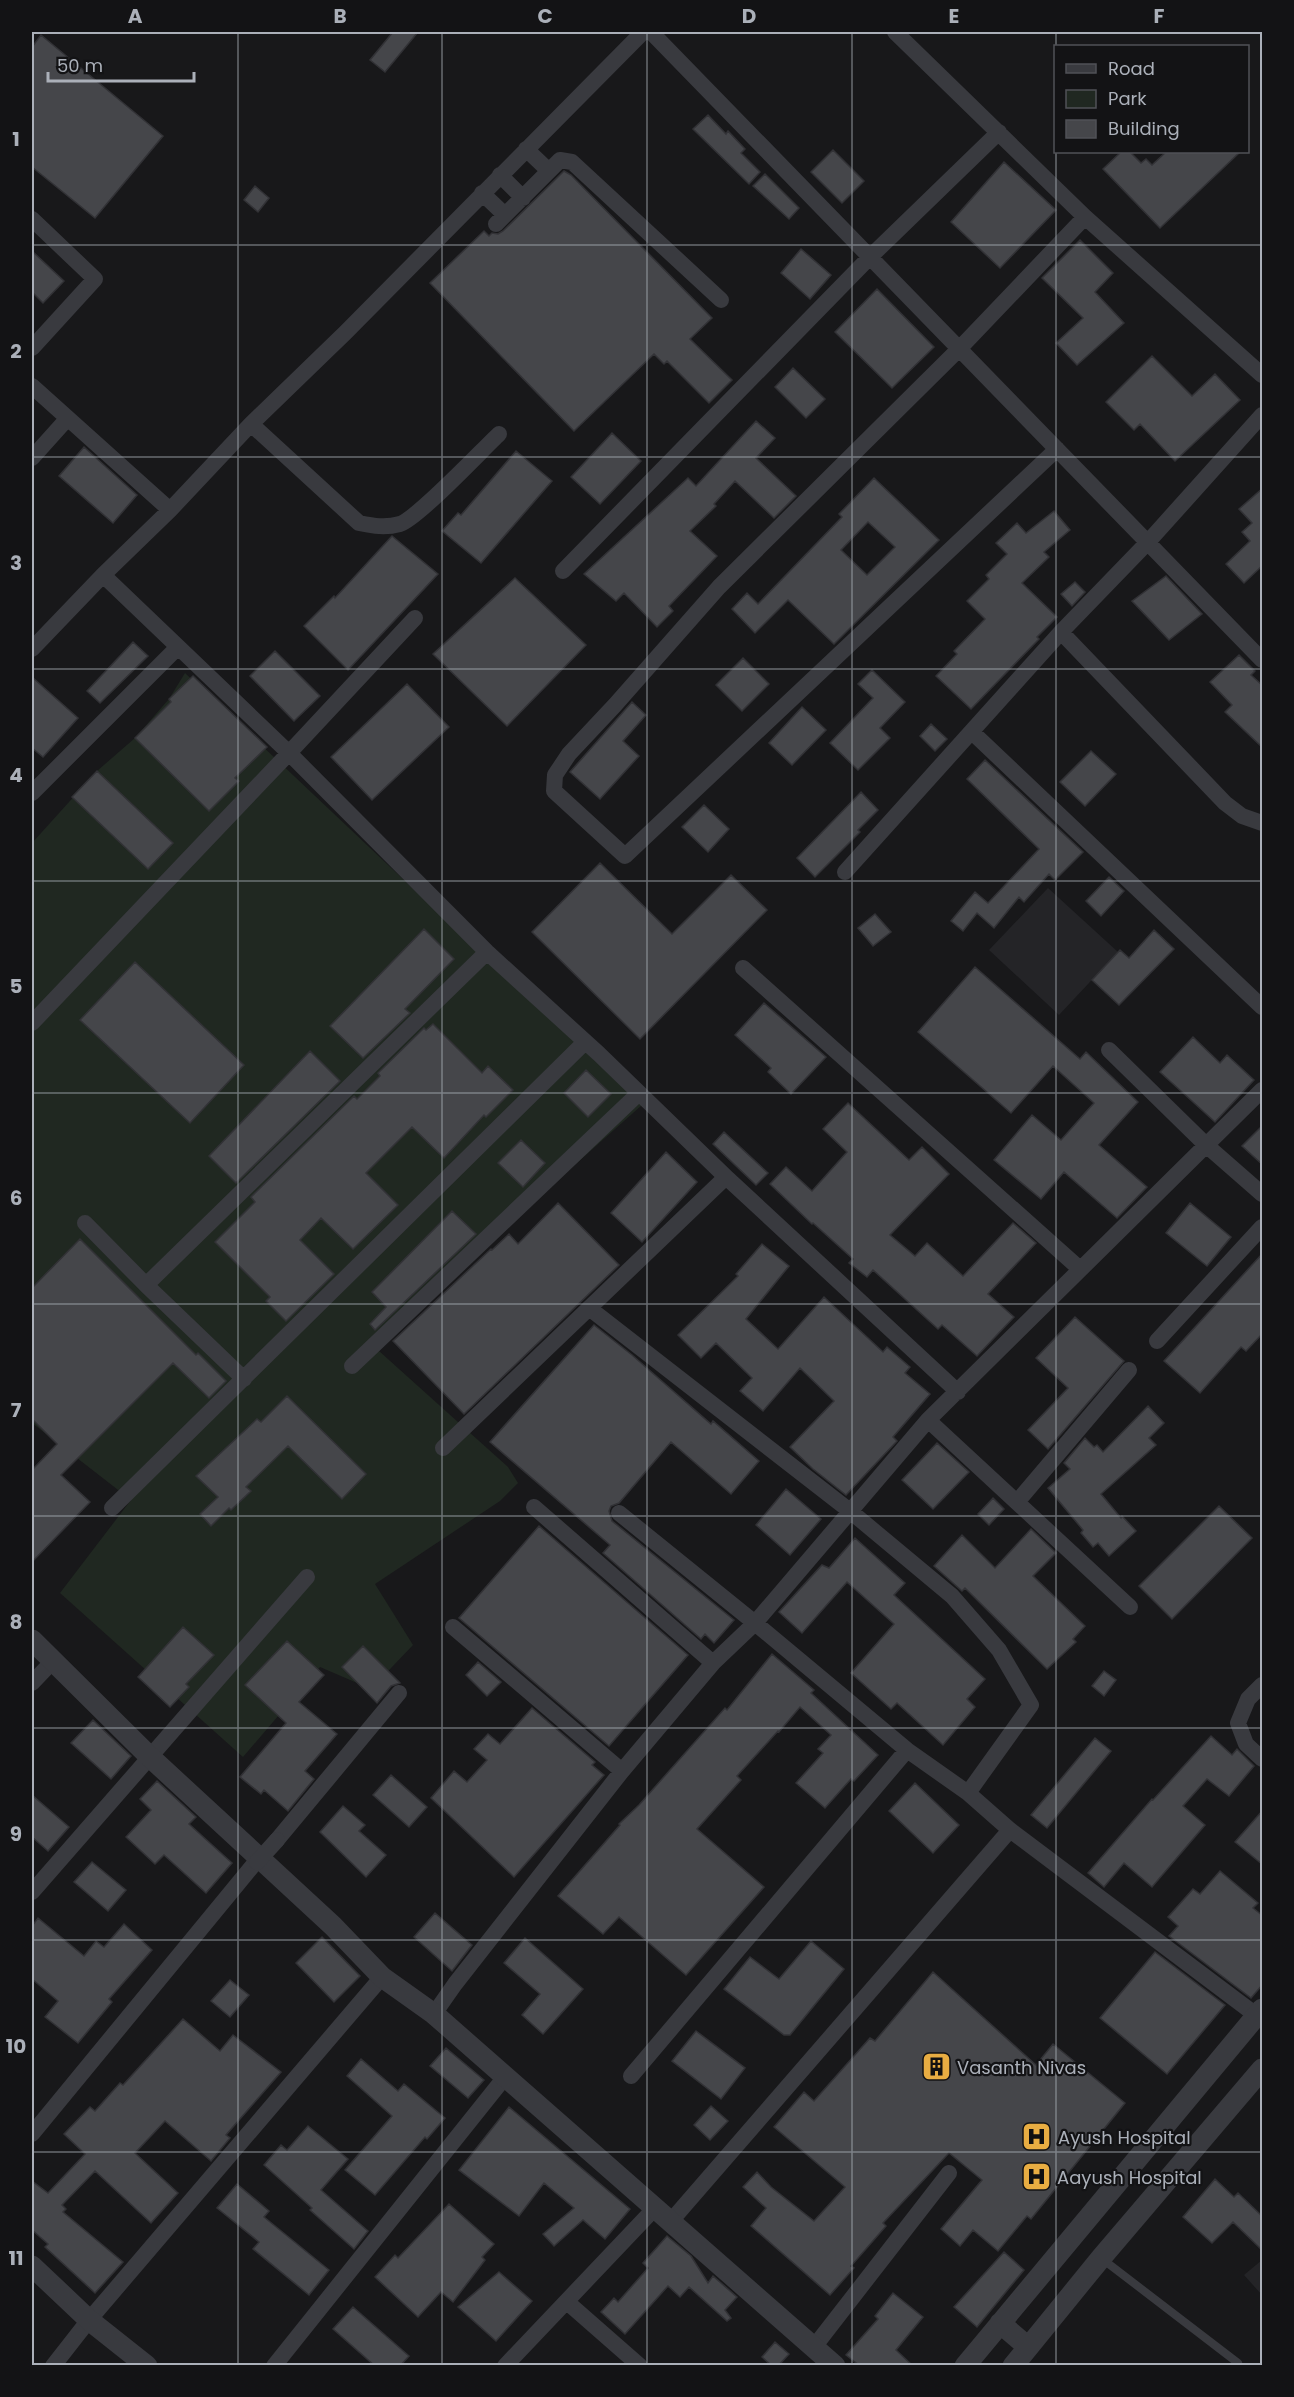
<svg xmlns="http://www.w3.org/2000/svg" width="1294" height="2397" font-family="Poppins,sans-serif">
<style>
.built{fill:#242427}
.green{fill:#202821}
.building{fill:#45464a;stroke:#323236;stroke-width:1.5;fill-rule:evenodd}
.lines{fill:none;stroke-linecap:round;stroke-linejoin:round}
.service{stroke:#393a3f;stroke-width:8}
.minor{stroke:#393a3f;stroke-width:16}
.tertiary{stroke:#393a3f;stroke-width:21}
.minor-bridge{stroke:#393a3f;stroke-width:16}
.grid{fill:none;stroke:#abb0b9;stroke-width:1.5;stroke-opacity:0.55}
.labels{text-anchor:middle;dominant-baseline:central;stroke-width:4.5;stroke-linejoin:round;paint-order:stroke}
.poi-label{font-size:18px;fill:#abb0b9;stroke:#131315;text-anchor:start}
.neatline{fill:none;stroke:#abb0b9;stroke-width:2}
.grid-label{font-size:20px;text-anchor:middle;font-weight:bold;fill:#abb0b9}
</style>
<rect width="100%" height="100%" fill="#18181a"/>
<!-- built -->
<path class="built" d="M1048,888l70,64 -59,63 -70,-65z
M1262,2260v35l-18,-20z"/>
<!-- green -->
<path class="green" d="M185,673l457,432 -219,195 -44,51 129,116 10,16 -18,18 -125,83 38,61 -42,44 -51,-22 -77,90 -183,-164 71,-93 -99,-77v-580l65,-72 38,-33 34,-39z"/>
<!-- building -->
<path class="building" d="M393,32h25l-33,40 -15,-12z
M41,35l122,101 -68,82 -63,-51v-120z
M708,115l18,19 2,-3 17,18 -4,4 19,19 -11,12 -56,-55z
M833,150l31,31 -22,22 -31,-31z
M1121,152h9l11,11 5,-4 6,6 14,-13h74l-80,76 -57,-59z
M1004,162l52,48 -56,58 -49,-46z
M564,171l7,4 141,143 -22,21 42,41 -23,23 -42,-42 -3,3 -10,-10 -80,77 -144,-148 54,-52 5,5 3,-3 6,1 5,-3z
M765,174l34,34 -10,11 -36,-33z
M255,186l14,12 -11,14 -14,-12z
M1080,240l33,33 -18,19 29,31 -47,42 -21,-22 27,-25 -41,-40z
M801,249l30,26 -21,24 -29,-26z
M32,251l32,30 -21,22 -11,-11z
M877,289l57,58 -42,41 -57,-56z
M1152,356l40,40 23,-22 25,26 -65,61 -35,-37 -6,6 -28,-28z
M793,368l32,31 -19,19 -31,-31z
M756,421l19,17 -19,20 40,38 -22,22 -39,-37 -21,23 2,2 -26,25 27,25 -48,50 4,5 -16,16 -33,-34 -8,8 -32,-27 104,-96 8,8z
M612,433l29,28 -41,43 -29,-27z
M84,447l53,48 -24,28 -54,-47z
M516,451l36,30 -71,82 -39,-32 16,-18 3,2z
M874,478l65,62 -105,104 -46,-44 -33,33 -23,-24 15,-16 11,11 84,-87 -3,-3zM868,522l27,25 -28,28 -26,-25z
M1263,488v77l-19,18 -18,-19 24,-23 -8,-9 10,-9 -13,-14z
M1054,511l16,19 -26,22 5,5 -27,26 35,34 -20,20 2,2 -68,70 -35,-33 21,-22 -3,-3 31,-32 -18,-18 22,-22 -3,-4 21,-21 -11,-11 21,-20 9,10z
M392,536l46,38 -90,96 -44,-44 30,-30 1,2z
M1166,576l36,38 -33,26 -37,-39z
M515,578l71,67 -79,81 -74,-72z
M1075,582l10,10 -13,14 -11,-12z
M133,642l15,14 -48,47 -13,-12z
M275,651l45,45 -26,25 -44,-45z
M1239,655l16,16 -4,4 12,11v62l-38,-36 7,-7 -22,-23z
M743,658l26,26 -27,27 -26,-26z
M872,670l33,32 -25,26 10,10 -32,32 -28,-27 43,-45 -15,-14z
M193,676l74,71 -32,31 4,3 -30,30 -74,-73 36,-36 -2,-3z
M32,677l46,41 -35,39 -11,-9z
M407,684l42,43 -77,73 -41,-43z
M632,702l14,13 -23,26 16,15 -39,43 -30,-27z
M802,707l24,23 -34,35 -23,-22z
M931,724l16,15 -12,12 -15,-15z
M1091,751l25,23 -31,32 -25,-24z
M985,760l98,92 -28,28 -6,-6 -25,28 -5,-5 -25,31 -17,-15 -14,18 -12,-10 24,-29 13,11 51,-54 -72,-70z
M97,771l76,72 -25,26 -76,-72z
M861,792l17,18 -20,20 2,2 -45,45 -18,-19z
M704,805l25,24 -21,23 -26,-25z
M600,863l72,71 59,-59 36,35 -127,129 -108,-107z
M1109,877l15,14 -23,25 -15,-15z
M875,914l16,18 -18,14 -15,-18z
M424,929l30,30 -49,50 5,4 -47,45 -33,-32z
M1154,930l20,19 -55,56 -27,-25 28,-30 9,8z
M135,962l109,103 -54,58 -110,-103z
M975,967l105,92 6,-7 52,50 -39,43 48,42 -30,31 -53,-46 -23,27 -47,-39 38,-45 29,25 33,-37 -41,-37 -42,47 -93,-81z
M764,1003l62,54 -35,37 -23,-22 3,-4 -36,-33z
M433,1024l49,49 6,-7 25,24 -27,27 -2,-2 -40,43 -32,-31 -46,46 32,32 -45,44 -32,-31 -21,22 34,34 -48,47 -20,-20 4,-4 -55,-55 40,-40 -4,-5 103,-101 3,3 23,-23 -2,-3 46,-45 2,2z
M1193,1037l27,26 7,-8 27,25 -39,42 -55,-50z
M310,1051l30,30 -104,102 -27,-27z
M586,1070l25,24 -23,23 -24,-24z
M848,1103l61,57 13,-13 27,27 -59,61 25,21 12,-13 36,33 50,-53 23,20 -48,51 26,23 -37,39 -35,-31 -4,4 -65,-59 -6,7 -18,-14 4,-4 -40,-36 -1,1 -42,-40 16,-17 26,24 35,-39 -24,-23z
M1263,1125v40l-21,-19z
M724,1132l44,41 -12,12 -43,-41z
M521,1140l24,23 -22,24 -25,-24z
M666,1152l31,30 -55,60 -31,-29z
M558,1203l61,62 -155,149 -71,-73 98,-92 1,1 17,-16 9,10z
M1190,1203l41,34 -24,29 -41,-33z
M452,1211l24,23 -101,96 -5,-6 16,-17 -14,-15z
M80,1239l116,116 2,-2 28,28 -17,17 -36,-35 -112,112 29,27 -58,60v-92l25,-26 -25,-25v-131z
M762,1244l27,22 -43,53 32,30 46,-52 59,55 4,-5 23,20 -5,6 25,21 -37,43 4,4 -51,54 -33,-26 -23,-22 44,-46 -34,-33 -37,43 -23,-20 12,-13 -36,-35 -15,15 -23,-23 60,-59 -2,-2z
M1263,1253v80l-17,18 -5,-4 -41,46 -36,-32z
M1075,1317l49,44 -76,88 -20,-19 40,-42 -32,-30z
M594,1325l38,30 79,69 2,-3 46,40 -28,33 -60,-52 -52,61 -8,3 -2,5 3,10 122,99 -20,23 -9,-9 -4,5 -98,-86 7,-8 -120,-103z
M287,1396l79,78 -24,25 -54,-53 -42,41 5,4 -20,19 -2,-2 -18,18 -11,-12 18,-17 -22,-21 61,-57 4,3z
M1148,1406l16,17 -15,15 7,7 -55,49 20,24 1,-2 14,15 -27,25 -11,-13 -5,4 -12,-14 2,-3 -35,-42 22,-19 -6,-6 21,-25 9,9 3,-2 6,7z
M937,1443l32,29 -36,37 -31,-29z
M786,1489l35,30 -31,36 -34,-30z
M993,1498l11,11 -15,16 -11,-11z
M1219,1506l33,32 -80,81 -33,-33z
M539,1526l149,129 -79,91 -150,-128z
M1031,1529l25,24 -23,23 52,50 -12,13 3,3 -29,27 -82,-81 -3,3 -28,-25 28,-31 33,33z
M855,1538l50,45 -11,12 91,84 -18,20 8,8 -32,38 -46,-42 -6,6 -40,-36 43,-49 -47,-42 -45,51 -23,-21 43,-47 7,3z
M183,1627l31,28 -28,29 3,3 -19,20 -32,-30z
M287,1641l37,34 -25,27 38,32 -32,37 9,8 -26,32 -24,-21 -3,4 -21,-17 46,-54 -41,-38z
M363,1646l37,37 -9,3 -14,17 -35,-36z
M772,1654l42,36 -3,3 67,62 -24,26 -3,-2 -26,29 -29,-25 27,-30 -5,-4 13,-14 -31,-28 -21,25 -1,-1 -41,45 4,4 -44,49 67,58 -78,88 -67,-58 -16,17 -45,-38 62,-71 -1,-1 20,-19 86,-97 2,2z
M478,1662l23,20 -14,14 -21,-21z
M1104,1671l12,9 -12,16 -12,-10z
M532,1708l63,54 -3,3 12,10 -90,102 -83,-79 23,-27 13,11 20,-22 -13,-11 14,-15 12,10z
M93,1720l38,36 -20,23 -40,-36z
M1211,1736l21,19 5,-6 17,17 -25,30 -22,-17 -24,27 22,19 -53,62 -28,-24 -20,24 -16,-14 64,-74 1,1z
M1095,1738l16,13 -64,77 -16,-13z
M391,1775l36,32 -18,20 -36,-32z
M157,1781l39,36 -7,7 43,39 -26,30 -42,-38 -9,9 -29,-27 25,-27 -11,-11z
M915,1783l44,42 -26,28 -44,-42z
M32,1795l37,32 -21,24 -16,-14z
M343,1806l22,19 -6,6 27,24 -20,22 -46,-45z
M1263,1810v55l-28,-23z
M92,1862l34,28 -18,21 -34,-29z
M1220,1871l38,32 -5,5 10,8v68l-12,14 -82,-62 9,-10 -10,-9 25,-28 7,5z
M435,1913l37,32 -20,26 -38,-34z
M38,1918l46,38 12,-15 8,6 20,-23 28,26 -43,49 3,3 -34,41 -33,-26 13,-16 -26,-22v-53z
M322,1937l38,39 -26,26 -38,-39z
M525,1938l58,51 -40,45 -21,-19 18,-21 -36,-31z
M811,1941l33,28 -54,66h-6l-60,-46 26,-32 29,22z
M1155,1952l70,53 -58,69 -67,-56z
M933,1972l103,93 17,-21 72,59 -94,116 -4,-3 -29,35 -25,-21 -13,16 -19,-17 41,-49 -33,-27 -66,70 3,3 -35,40 3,2 -24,27 -79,-69 15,-18 -23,-21 14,-15 14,15 43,34 31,-34 -71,-60 30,-35 10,9 56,-63 5,3z
M230,1980l19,15 -19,22 -19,-16z
M183,2019l37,32 13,-16 48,37 -55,63 4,3 -19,23 -46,-40 -30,32 43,40 -27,30 -56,-52 -33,34 4,4 -3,3 60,50 -28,31 -50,-46 3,-3 -16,-14v-49l16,12 37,-39 -21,-20 26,-27 5,4 25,-28 3,2z
M696,2031l49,37 -24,31 -49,-38z
M446,2048l38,32 -16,18 -38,-32z
M361,2059l37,32 6,-7 41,34 -18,21 -2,-2 -50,58 -30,-25 47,-54 -45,-40z
M711,2106l17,15 -18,19 -16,-15z
M509,2107l121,102 -25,30 -22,-19 -29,26 -11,-12 31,-26 -30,-25 -25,33 -60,-46z
M308,2126l40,33 -27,31 47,41 -14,18 -44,-39 2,-2 -48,-43 17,-20 6,5z
M1215,2179l19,18 4,-4 25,24v34l-30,-29 -21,21 -29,-26z
M237,2184l32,27 -5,6 65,53 -20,25 -56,-46 6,-7 -42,-34z
M449,2204l45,40 -12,13 3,3 -32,42 -12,-10 -23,25 -43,-40 20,-22 3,3z
M667,2236l24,20 17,27 5,-7 24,21 -12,13 6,8 -4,3 -38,-34 -9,10 -12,-11 -43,48 -24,-22 13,-14 4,4 30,-34 -5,-5z
M1004,2252l20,18 -47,57 -23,-20z
M499,2272l33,29 -36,40 -38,-34z
M893,2293l30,24 -27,33 17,16h-53l-14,-11 32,-36 -3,-3z
M353,2307l56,49 -9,10h-25l-42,-37z
M775,2342l14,12 -11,12h-6l-10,-9z"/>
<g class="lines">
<!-- service -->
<path class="service" d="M1101,2258l137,105"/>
<!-- minor -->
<path class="minor" d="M651,32l611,628
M895,32l190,185 177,158
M526,149l23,22
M500,175l23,23
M482,193l23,22
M32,219l63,60 -63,69
M496,224l64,-64 12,2 149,138
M32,386l138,124
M251,424l108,99c15,3 26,5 41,1 18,-6 81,-73 99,-90
M1057,449l-432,407 -71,-65 1,-16 14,-21 46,-49 104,-118 241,-239 125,-131
M32,458l35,-39
M563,571l307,-314 129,-125
M103,575l186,178 198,199 112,102 127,123 232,215
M1061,632l164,171 17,13 20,7
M32,649l71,-74 67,-65 81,-86 94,-91 298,-301
M972,732l290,275
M32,793l146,-146
M845,872l216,-240 87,-90 114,-127
M743,968l337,301
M32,1023l257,-270 126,-135
M1109,1050l97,95 56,49
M85,1223l61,62 98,94
M146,1285l341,-333
M589,1308l261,203 102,85 47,54 32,55 -63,88
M1157,1341l105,-114
M352,1366l286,-272
M928,1420l202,187
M443,1448l283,-271
M1017,1502l112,-132
M534,1507l179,156
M112,1508l473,-466
M619,1513l136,110 173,-203 334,-330
M453,1627l169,144
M32,1683l21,-22
M1262,1685l-14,14 -10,24 8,21 16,15
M277,1840l122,-147
M32,1892l275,-315
M434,2014l21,-30 167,-213 91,-108 42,-40 152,127 61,43 42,37 246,185
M631,2076l276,-326
M32,2134l227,-276
M671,2221l339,-391
M567,2302l73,64
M814,2347l135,-174
M53,2366l36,-46 293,-343
M274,2366l231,-289
M505,2366l150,-158"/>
<!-- tertiary -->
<path class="tertiary" d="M32,1640l118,117 183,169 49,51 52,37 401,352
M32,2266l57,54 58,46
M1000,2323l28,24
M965,2366l297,-357
M1013,2366l88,-108 161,-189"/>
<!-- minor-bridge -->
<path class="minor-bridge" d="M257,1862l20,-22"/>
</g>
<!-- grid -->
<path class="grid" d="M238,32v2334M442,32v2334M647,32v2334M852,32v2334M1056,32v14M1056,152v2214M32,245h1230M32,457h1230M32,669h1230M32,881h1230M32,1093h1230M32,1304h1230M32,1516h1230M32,1728h1230M32,1940h1230M32,2152h1230"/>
<!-- icons -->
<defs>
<symbol id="building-square" viewBox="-11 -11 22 22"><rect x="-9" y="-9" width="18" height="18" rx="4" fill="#e8ad42" stroke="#131315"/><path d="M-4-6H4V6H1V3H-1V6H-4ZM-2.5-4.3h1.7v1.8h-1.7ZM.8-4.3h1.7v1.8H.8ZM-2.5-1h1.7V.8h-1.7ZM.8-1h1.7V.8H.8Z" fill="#111"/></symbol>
<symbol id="hospital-square" viewBox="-11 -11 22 22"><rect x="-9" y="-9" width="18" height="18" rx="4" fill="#e8ad42" stroke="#131315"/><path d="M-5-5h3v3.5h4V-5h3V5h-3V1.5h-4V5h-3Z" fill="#111"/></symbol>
</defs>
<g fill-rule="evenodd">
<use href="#building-square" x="920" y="2050" width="33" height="33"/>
<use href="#hospital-square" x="1020" y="2120" width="33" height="33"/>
<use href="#hospital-square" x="1020" y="2160" width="33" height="33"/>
</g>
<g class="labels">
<!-- poi labels -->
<g class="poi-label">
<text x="957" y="2067">Vasanth Nivas</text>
<text x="1058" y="2137">Ayush Hospital</text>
<text x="1057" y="2177">Aayush Hospital</text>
</g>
</g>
<!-- border -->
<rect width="1294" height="2397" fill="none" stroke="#131315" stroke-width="66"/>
<!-- legend -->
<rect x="1054" y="45" width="195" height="108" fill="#131315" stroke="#505257" stroke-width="1.5"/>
<rect x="1066" y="64" width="30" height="9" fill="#393a3f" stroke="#505257" stroke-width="1.5"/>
<text x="1108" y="75" font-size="18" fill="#abb0b9">Road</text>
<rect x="1066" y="90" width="30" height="18" fill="#202821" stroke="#505257" stroke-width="1.5"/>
<text x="1108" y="105" font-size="18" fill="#abb0b9">Park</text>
<rect x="1066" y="120" width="30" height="18" fill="#45464a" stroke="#505257" stroke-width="1.5"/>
<text x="1108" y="135" font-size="18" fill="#abb0b9">Building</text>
<!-- scale -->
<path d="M48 72v9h146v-9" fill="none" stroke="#abb0b9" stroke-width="3"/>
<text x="57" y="72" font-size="18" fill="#abb0b9" stroke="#131315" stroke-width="4.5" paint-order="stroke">50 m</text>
<rect x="33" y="33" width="1228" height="2331" class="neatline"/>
<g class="grid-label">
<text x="135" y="23">A</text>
<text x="340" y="23">B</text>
<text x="545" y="23">C</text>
<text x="749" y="23">D</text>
<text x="954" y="23">E</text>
<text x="1159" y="23">F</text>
<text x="16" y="146">1</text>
<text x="16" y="358">2</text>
<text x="16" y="570">3</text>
<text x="16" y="782">4</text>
<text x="16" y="993">5</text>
<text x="16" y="1205">6</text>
<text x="16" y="1417">7</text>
<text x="16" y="1629">8</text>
<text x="16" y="1841">9</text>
<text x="16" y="2053">10</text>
<text x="16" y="2265">11</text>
</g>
</svg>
